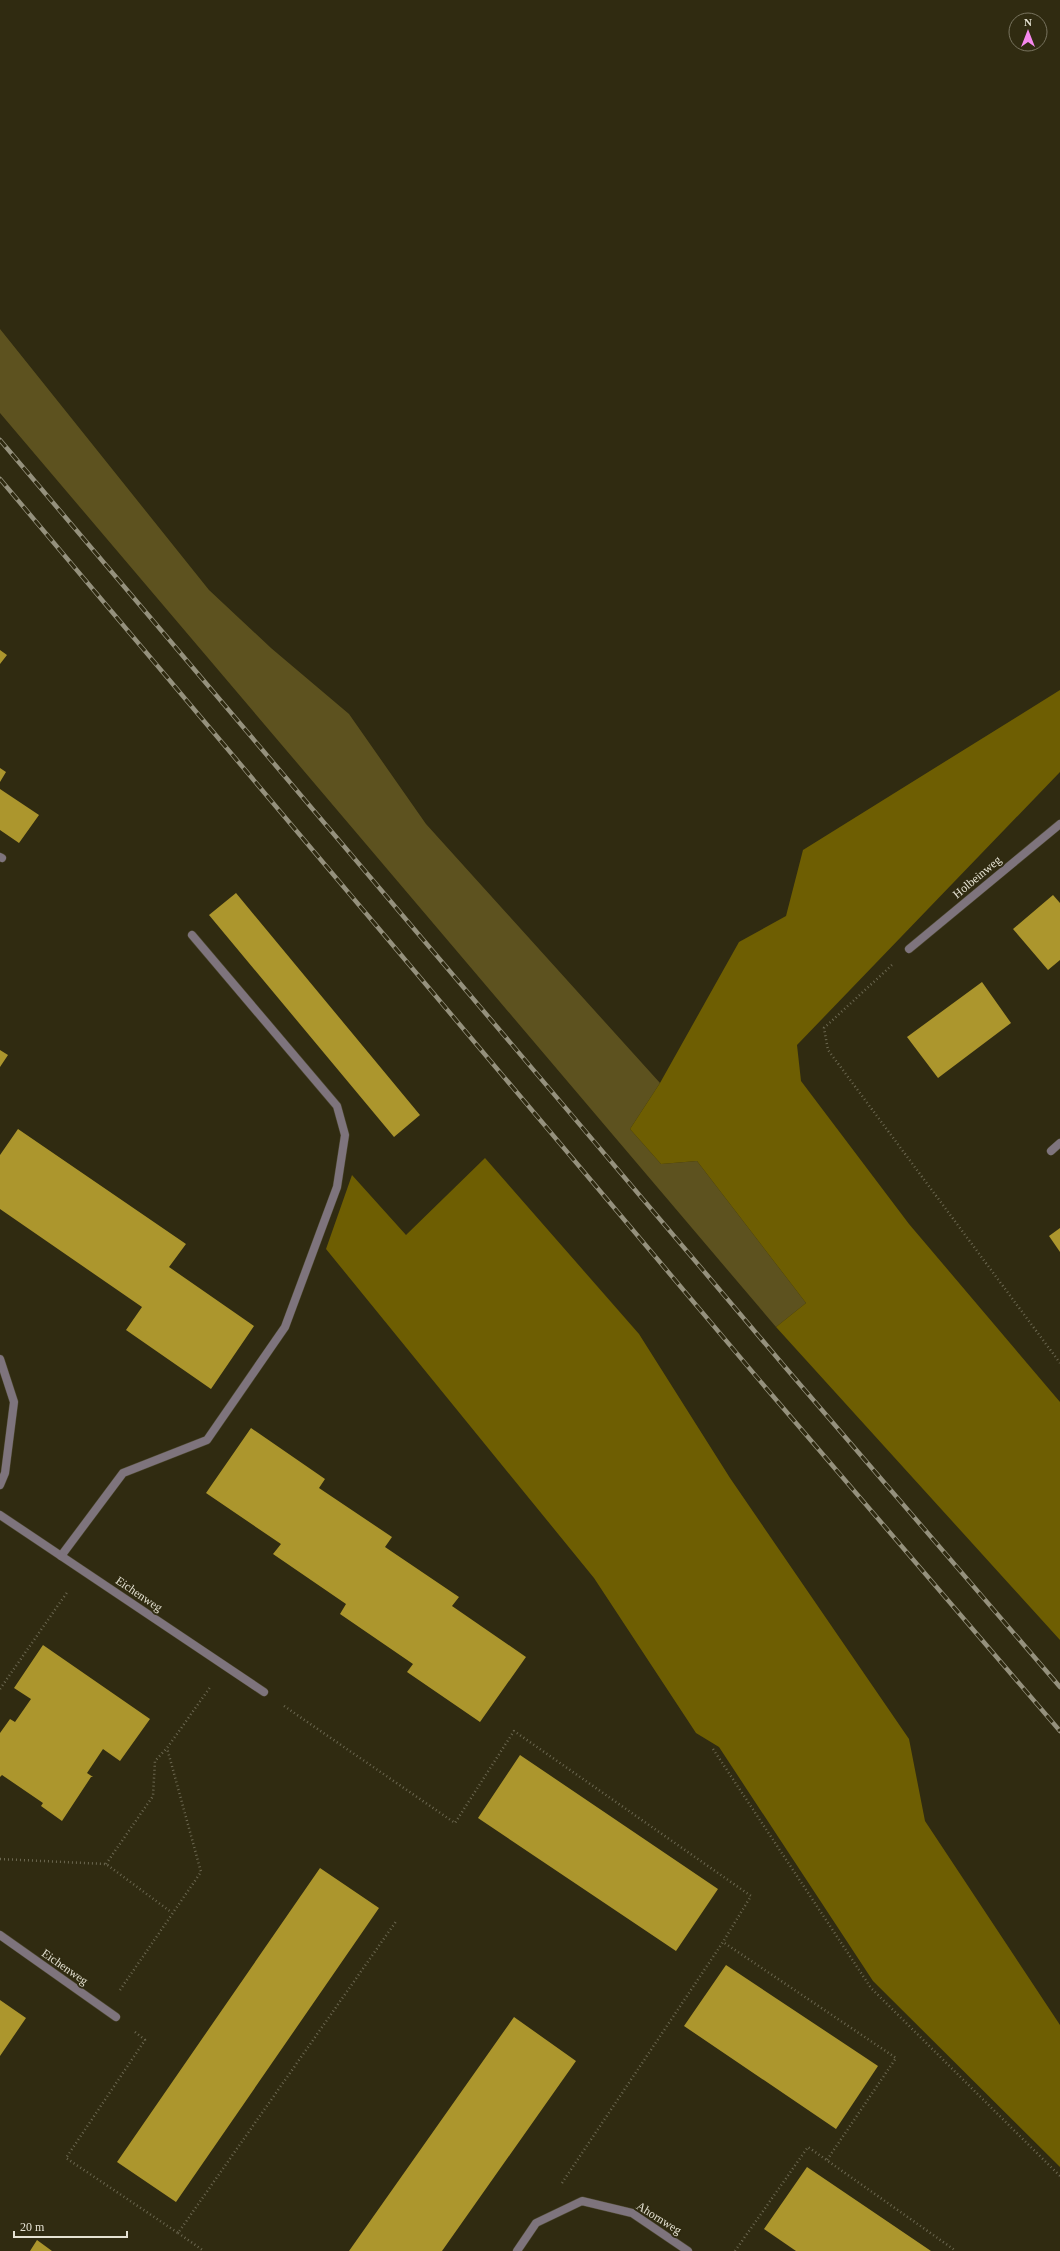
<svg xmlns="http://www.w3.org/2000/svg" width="1060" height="2251" font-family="'Times New Roman',serif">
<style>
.green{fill:#5d521f}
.forest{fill:#6e5e02}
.building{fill:#ac962d}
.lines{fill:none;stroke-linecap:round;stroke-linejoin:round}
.service-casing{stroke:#4d4830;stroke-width:9}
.minor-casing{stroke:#4d4830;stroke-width:9}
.path{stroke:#6c6851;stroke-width:2.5;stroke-dasharray:1 3;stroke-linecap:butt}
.service{stroke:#7e747d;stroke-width:8}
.minor{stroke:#7e747d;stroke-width:8}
.rail-casing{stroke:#95917d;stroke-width:4.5}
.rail{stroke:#302b11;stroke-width:3;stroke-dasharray:9;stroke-linecap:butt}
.labels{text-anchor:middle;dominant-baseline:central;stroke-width:4;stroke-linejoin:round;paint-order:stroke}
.street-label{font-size:12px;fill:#e5e2d3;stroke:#302b11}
</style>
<rect width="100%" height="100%" fill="#302b11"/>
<!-- green -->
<path class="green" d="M0,329l209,261 62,58 78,66 77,110 234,259 -30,46 31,35 36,-3 109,142 -30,24 -776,-914z"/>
<!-- forest -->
<path class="forest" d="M1060,690v82l-263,273 4,36 108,143 151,178v238l-284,-313 30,-24 -109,-142 -36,3 -31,-35 30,-46 79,-141 47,-26 17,-66z
M485,1158l154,176 91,144 179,261 16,82 135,204v142l-187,-186 -154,-234 -23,-14 -102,-155 -268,-329 26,-74 54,60z"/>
<!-- building -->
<path class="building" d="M0,650l7,5 -7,9z
M0,768l6,4 -6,10z
M0,789l39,26 -20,28 -19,-13z
M236,893l184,222 -26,22 -185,-222z
M1053,895l7,8v57l-12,10 -35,-41z
M982,982l29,41 -73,55 -31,-41z
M0,1050l8,5 -8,12z
M18,1129l168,115 -17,23 85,59 -43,63 -85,-59 16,-23 -142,-98v-54z
M1060,1228v24l-11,-16z
M251,1428l74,51 -6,9 73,49 -7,10 74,50 -7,9 74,51 -46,65 -73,-50 6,-8 -73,-50 6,-10 -73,-50 8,-10 -75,-51z
M43,1645l107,74 -30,42 -17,-12 -16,24 6,4h-2l-29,44 -21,-15 2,-3 -41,-28 -2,2v-44l10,-14 5,3 16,-23 -17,-11z
M520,1755l198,134 -42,62 -198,-133z
M320,1868l59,40 -203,294 -59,-40z
M726,1965l152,101 -42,63 -152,-103z
M0,2000l26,18 -26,38z
M514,2017l62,44 -134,190h-93z
M807,2167l124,84h-135l-32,-22z
M37,2240l15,11h-22z"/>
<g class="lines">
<defs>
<path id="service" d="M0,857l2,1
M61,1556l62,-83 84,-33 78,-113 52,-140 8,-52 -8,-29 -145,-171"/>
<path id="minor" d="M909,949l151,-125
M1051,1151l9,-8
M0,1359l14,43 -9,71 -5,12
M0,1515l264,177
M0,1935l116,82
M517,2251l19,-28 46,-22 50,12 56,38"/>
</defs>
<!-- service casing -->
<use href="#service" class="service-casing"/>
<!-- minor casing -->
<use href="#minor" class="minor-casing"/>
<!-- path -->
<path class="path" d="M892,965l-68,63 4,22 232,313
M0,1689l68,-98
M284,1706l171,117 59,-92 237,165 -28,46
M713,1749l158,239 189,188
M0,1859l106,5 65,48
M106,1864l47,-68 2,-35 12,-13 44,-62
M120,1990l81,-118 -34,-124
M135,2032l10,8 -79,118 112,75 219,-313
M562,2183l161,-241 173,116 -69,102
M178,2233l26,18
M735,2251l73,-104 148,104"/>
<!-- service -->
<use href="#service" class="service"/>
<!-- minor -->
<use href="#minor" class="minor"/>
<defs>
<path id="rail" d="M0,440l785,927 275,320
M0,479l766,909 294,343"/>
</defs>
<!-- rail casing -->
<use href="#rail" class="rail-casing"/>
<!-- rail -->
<use href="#rail" class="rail"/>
</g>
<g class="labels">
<!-- street labels -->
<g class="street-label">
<text transform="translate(977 877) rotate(-40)">Holbeinweg</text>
<text transform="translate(139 1594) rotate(34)">Eichenweg</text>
<text transform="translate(65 1967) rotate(35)">Eichenweg</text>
<text transform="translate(659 2218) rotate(32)">Ahornweg</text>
</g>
</g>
<!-- north arrow -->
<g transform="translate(1028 32)"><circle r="19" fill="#302b11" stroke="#78745f"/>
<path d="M0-3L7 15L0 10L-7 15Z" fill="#f688ed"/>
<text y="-6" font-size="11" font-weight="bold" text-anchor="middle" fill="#e5e2d3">N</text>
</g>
<!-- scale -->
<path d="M14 2231v6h113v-6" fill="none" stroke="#e5e2d3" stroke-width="2"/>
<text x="20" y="2231" font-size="12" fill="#e5e2d3" stroke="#302b11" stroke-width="3" paint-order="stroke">20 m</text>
</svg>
